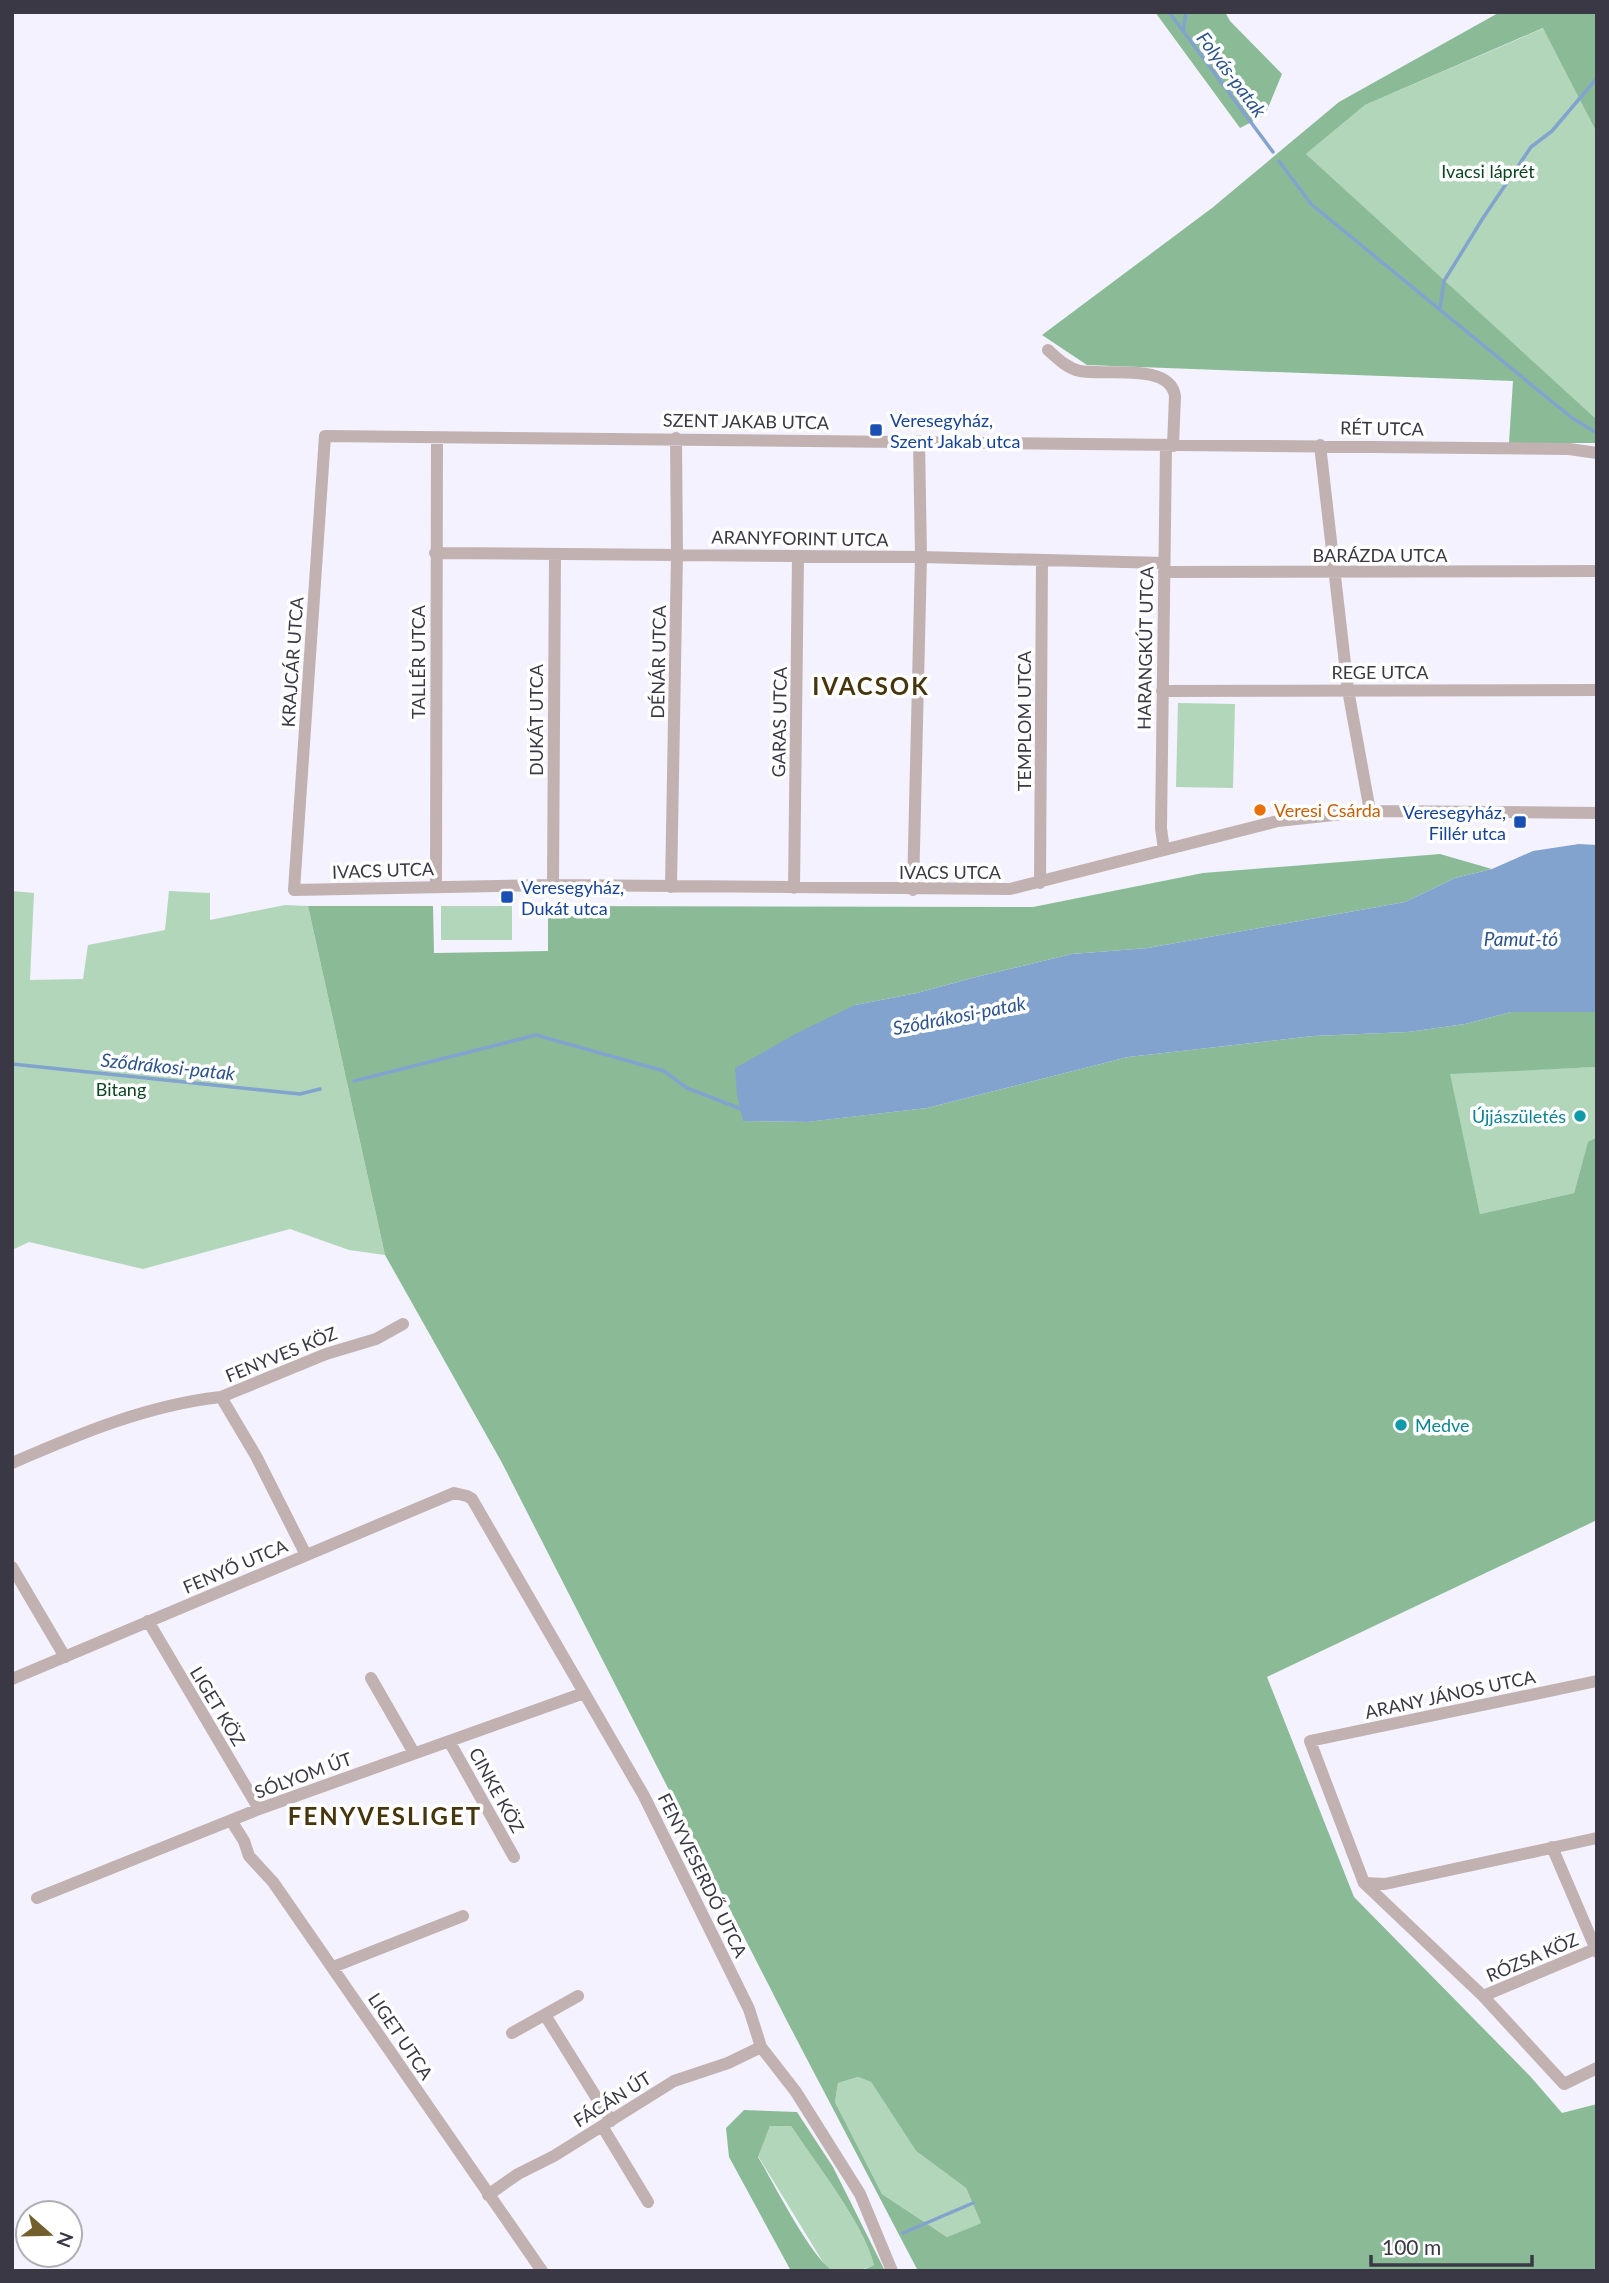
<svg xmlns="http://www.w3.org/2000/svg" width="1609" height="2283" font-family="Lato,sans-serif">
<style>
.green{fill:#b2d6ba}
.forest{fill:#8abb96;fill-rule:evenodd}
.water{fill:#83a3cf}
.lines{fill:none;stroke-linecap:round;stroke-linejoin:round}
.stream{stroke:#83a3cf;stroke-width:3.5}
.street{stroke:#c1b1b1;stroke-width:12}
.transit-dot{fill:#1a4fb4;stroke:#fff;stroke-width:2.5}
.food-dot{fill:#e8710a;stroke:#fff;stroke-width:2.5}
.culture-dot{fill:#0f9aa8;stroke:#fff;stroke-width:2.5}
.labels{text-anchor:middle;dominant-baseline:central;stroke-width:7;stroke-linejoin:round;paint-order:stroke}
.park-label{font-size:18px;fill:#0b4522;stroke:#fff}
.transit-label{font-size:18px;fill:#164399;stroke:#fff;text-anchor:start}
.street-label{font-size:18px;fill:#393844;stroke:#fff}
.food-label{font-size:18px;fill:#c56008;stroke:#fff;text-anchor:start}
.culture-label{font-size:18px;fill:#0d838f;stroke:#fff;text-anchor:end}
.water-label{font-size:19px;font-style:italic;fill:#2b548d;stroke:#fff}
.district-label{font-size:24px;font-weight:bold;letter-spacing:2px;fill:#46360e;stroke:#fff}
</style>
<rect width="100%" height="100%" fill="#f3f2fe"/>
<!-- green -->
<path class="green" d="M1544,28l53,105v288l-291,-267 59,-49z
M1178,703l57,1 -2,84 -57,-1z
M12,891l22,2 -4,87 53,-1 5,-34 77,-15 4,-39 41,2v27l75,-15 23,1 77,349 -36,-5 -59,-21 -147,40 -114,-27 -17,8z
M441,906h71v34h-71z
M1597,1067v70l-9,6 -14,50 -94,21 -31,-141z
M858,2077l13,5 45,69 50,37 15,35 -34,14 -65,-43 -47,-92 3,-19z
M770,2126h21c25,38 72,96 83,139 -15,7 -33,9 -48,2l-68,-111z"/>
<!-- forest -->
<path class="forest" d="M1155,12h70l5,9 52,53 -17,41 -25,13z
M1500,12h97v121l-54,-105 -178,77 -59,49 291,266v23h-88l4,-62 -426,-16 -45,-30 170,-127 127,-106z
M1440,854l52,15 -37,9 -50,24 -257,46 -76,6 -96,23 -59,16 -62,12 -112,116 63,1 121,-14 201,-51 185,-21 95,-4 57,-8 46,-12h86v55l-147,7 30,140 94,-21 14,-51 9,-5v383l-330,157 87,220 176,179 32,37 35,-9v167h-679l-131,-250 -286,-560 -116,-206 -77,-349h125l1,47 114,-2v-45l485,1 170,-34zM858,2077l13,5 45,69 50,37 15,35 -34,14 -65,-43 -47,-92 3,-19z
M744,2110l53,2 36,55 52,104h-24l13,-6c-11,-43 -58,-101 -83,-139h-21l-12,31c14,23 55,105 76,114h-43l-62,-114 -3,-29z"/>
<!-- water -->
<path class="water" d="M1579,844l18,1v167h-86l-46,12 -57,8 -95,4 -185,21 -201,51 -120,14 -64,-1 -6,-26 -2,-27 64,-36 56,-27 62,-12 59,-16 96,-23 76,-6 257,-46 50,-24 37,-9 41,-18z"/>
<g class="lines">
<!-- stream -->
<path class="stream" d="M1169,12l104,140
M1183,31l3,-19
M1279,161l32,43 261,214 25,15
M1440,308l4,-27 39,-63 48,-71 21,-16 45,-53
M12,1064l288,30 20,-5
M354,1081l182,-46 128,36 23,17 54,21
M903,2233l70,-30"/>
<!-- street -->
<path class="street" d="M1048,350c10,9 19,18 32,21 26,5 90,-9 95,25l-2,50
M1320,445l28,245 22,121
M1597,453l-28,-4 -1244,-13 -31,454 259,-5 457,4 268,-68 92,-10 227,2
M435,553l486,4 243,6
M1164,572l433,-1
M1162,691l435,-1
M1164,850l-3,-22 5,-382
M1040,883l2,-323
M553,885l2,-330
M436,886l1,-448
M671,887l6,-333 -1,-116
M794,888l4,-332
M913,890l8,-333 -2,-116
M12,1463c67,-29 135,-58 209,-66
M306,1555l-50,-99 -35,-59 105,-43 50,-15 27,-15
M12,1567l53,90
M148,1621l111,188
M371,1678l43,75
M12,1679l442,-186 13,3 5,3 172,297 105,213 12,38 35,45 64,102 32,77
M1597,1681l-287,60 54,142 119,113 81,88 33,-16
M449,1741l65,116
M232,1822l12,19 5,15 24,26 269,389
M1552,1847l45,105
M1364,1883l21,1 212,-46
M37,1898l222,-89 325,-116
M333,1967l130,-51
M1483,1996l112,-47
M545,2015l66,106
M512,2033l66,-37
M602,2126l46,76
M488,2195l30,-21 36,-18 120,-75 54,-18 33,-16"/>
</g>
<!-- markers -->
<g class="transit-dot">
<rect x="869" y="423" width="14" height="14" rx="3.5"/>
<rect x="1513" y="815" width="14" height="14" rx="3.5"/>
<rect x="500" y="890" width="14" height="14" rx="3.5"/>
</g>
<circle class="food-dot" cx="1260" cy="810" r="7"/>
<g class="culture-dot">
<circle cx="1580" cy="1116" r="7"/>
<circle cx="1401" cy="1425" r="7"/>
</g>
<g class="labels">
<!-- park labels -->
<g class="park-label">
<text x="1488" y="171">Ivacsi láprét</text>
<text x="121" y="1089">Bitang</text>
</g>
<!-- transit labels -->
<g class="transit-label">
<text x="890" y="420">Veresegyház,<tspan x="890" dy="21">Szent Jakab utca</tspan></text>
<text x="1506" y="812" text-anchor="end">Veresegyház,<tspan x="1506" dy="21">Fillér utca</tspan></text>
<text x="521" y="887">Veresegyház,<tspan x="521" dy="21">Dukát utca</tspan></text>
</g>
<!-- street labels -->
<g class="street-label">
<text transform="translate(746 421) rotate(1)">SZENT JAKAB UTCA</text>
<text transform="translate(1382 428) rotate(1)">RÉT UTCA</text>
<text transform="translate(800 538) rotate(1)">ARANYFORINT UTCA</text>
<text x="1380" y="555">BARÁZDA UTCA</text>
<text transform="translate(1145 648) rotate(-89)">HARANGKÚT UTCA</text>
<text transform="translate(292 662) rotate(-86)">KRAJCÁR UTCA</text>
<text transform="translate(418 662) rotate(-90)">TALLÉR UTCA</text>
<text transform="translate(658 662) rotate(-89)">DÉNÁR UTCA</text>
<text x="1380" y="672">REGE UTCA</text>
<text transform="translate(536 720) rotate(-90)">DUKÁT UTCA</text>
<text transform="translate(1024 721) rotate(-90)">TEMPLOM UTCA</text>
<text transform="translate(779 722) rotate(-89)">GARAS UTCA</text>
<text transform="translate(383 870) rotate(-2)">IVACS UTCA</text>
<text x="950" y="872">IVACS UTCA</text>
<text transform="translate(281 1354) rotate(-22)">FENYVES KÖZ</text>
<text transform="translate(235 1566) rotate(-23)">FENYŐ UTCA</text>
<text transform="translate(1450 1694) rotate(-12)">ARANY JÁNOS UTCA</text>
<text transform="translate(218 1706) rotate(59)">LIGET KÖZ</text>
<text transform="translate(303 1775) rotate(-20)">SÓLYOM ÚT</text>
<text transform="translate(497 1790) rotate(61)">CINKE KÖZ</text>
<text transform="translate(703 1875) rotate(64)">FENYVESERDŐ UTCA</text>
<text transform="translate(1532 1957) rotate(-23)">RÓZSA KÖZ</text>
<text transform="translate(401 2036) rotate(56)">LIGET UTCA</text>
<text transform="translate(612 2099) rotate(-32)">FÁCÁN ÚT</text>
</g>
<!-- food labels -->
<g class="food-label">
<text x="1274" y="810">Veresi Csárda</text>
</g>
<!-- culture labels -->
<g class="culture-label">
<text x="1566" y="1116">Újjászületés</text>
<text x="1415" y="1425" text-anchor="start">Medve</text>
</g>
<!-- water labels -->
<g class="water-label">
<text transform="translate(1232 74) rotate(53)">Folyás-patak</text>
<text x="1521" y="938">Pamut-tó</text>
<text transform="translate(959 1015) rotate(-11)">Sződrákosi-patak</text>
<text transform="translate(168 1066) rotate(6)">Sződrákosi-patak</text>
</g>
<!-- district labels -->
<g class="district-label">
<text x="871" y="685">IVACSOK</text>
<text x="385" y="1815">FENYVESLIGET</text>
</g>
</g>
<!-- border -->
<rect width="1609" height="2283" fill="none" stroke="#393844" stroke-width="28"/>
<!-- north arrow -->
<g transform="translate(49 2234) rotate(110)"><circle r="33" fill="#ffffff" stroke="#b0afb4" stroke-width="2"/>
<path d="M0-5L12 26L0 18L-12 26Z" fill="#735e2d"/>
<text y="-10" font-size="19" font-weight="bold" text-anchor="middle" fill="#393844">N</text>
</g>
<!-- scale -->
<path d="M1371 2255v10h161v-10" fill="none" stroke="#393844" stroke-width="3.5"/>
<text x="1382" y="2255" font-size="21" fill="#393844" stroke="#ffffff" stroke-width="5" paint-order="stroke">100 m</text>
</svg>
